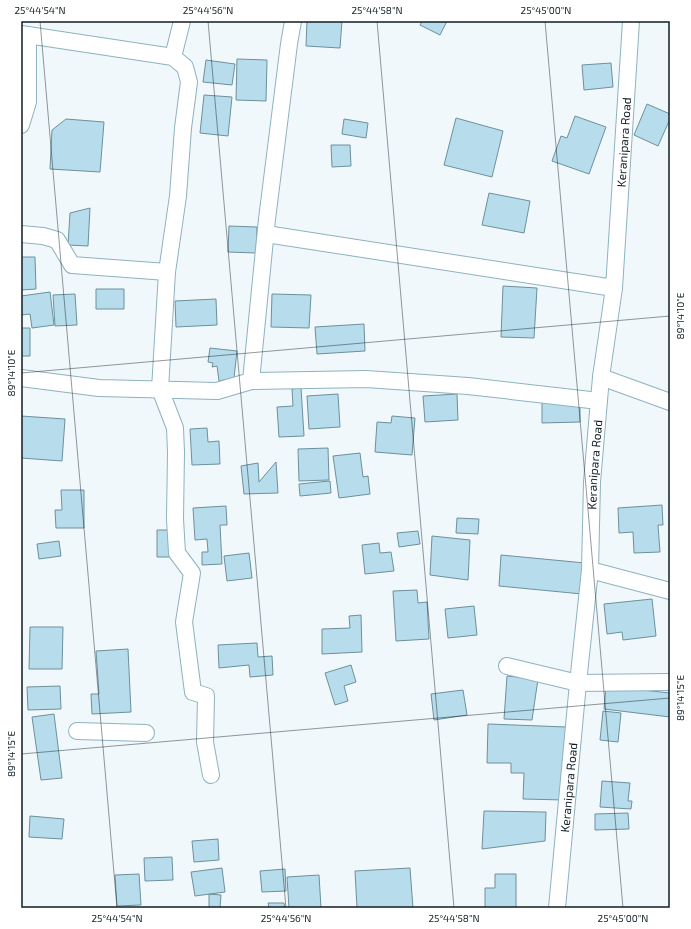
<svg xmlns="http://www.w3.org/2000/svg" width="691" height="929" font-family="'Exo 2',sans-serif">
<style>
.building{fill:#b7dceb;stroke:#6d909d}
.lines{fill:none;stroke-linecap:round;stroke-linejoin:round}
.minor-casing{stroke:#8eb2bf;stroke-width:18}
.minor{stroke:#fff;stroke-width:16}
.ticks{fill:none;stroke:#101e23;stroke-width:1;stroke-opacity:0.45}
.labels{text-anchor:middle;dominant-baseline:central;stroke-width:3;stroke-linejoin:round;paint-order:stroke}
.street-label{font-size:12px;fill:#101e23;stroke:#fff}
.neatline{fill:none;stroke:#101e23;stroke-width:1.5}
.ticks-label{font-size:10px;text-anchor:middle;fill:#101e23}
</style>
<rect width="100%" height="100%" fill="#f1f8fb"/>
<!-- building -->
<path class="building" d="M307,21h35l-2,27 -34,-2z
M422,21h25l-7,14 -20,-10z
M237,59l30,1 -1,41 -30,-1z
M206,60l29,4 -3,21 -29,-3z
M611,63l2,24 -29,3 -2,-25z
M204,95l28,2 -4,39 -28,-3z
M647,104l23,10v5l-12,27 -24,-11z
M575,116l31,11 -17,47 -37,-13 9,-25 6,2z
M456,118l47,13 -11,46 -48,-12z
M66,119l38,3 -4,50 -50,-3 2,-39z
M344,119l24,4 -2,15 -24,-4z
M331,145h19l1,21 -19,1z
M489,193l41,8 -6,32 -42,-8z
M90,208l-2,38 -20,-1 2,-32z
M229,226l28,1 -1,26 -28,-1z
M21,257h14l1,32 -15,1z
M503,286l34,2 -3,50 -33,-1z
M96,289h28v20h-28z
M50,292l4,33 -22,3 -2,-14 -9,1v-19z
M75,294l2,31 -22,1 -2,-31z
M272,294l39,1 -2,33 -38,-1z
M216,299l1,26 -41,2 -1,-26z
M364,324l1,27 -48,3 -2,-27z
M21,328h9v28h-9z
M210,348l27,3 -3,27 -15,3 -2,-15 -5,1 1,-4 -5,-1z
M301,388l3,48 -25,1 -2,-30 16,-1 -1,-17z
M338,394l2,33 -31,2 -2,-33z
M457,394l1,26 -33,2 -2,-26z
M580,401v21l-38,1v-21z
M21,416l44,3 -3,42 -41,-3z
M392,416l23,2 -3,37 -37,-3 2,-30 14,1z
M207,428l1,14 11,-1 1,23 -28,1 -2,-36z
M328,448l1,32 -30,1 -1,-32z
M360,453l3,24 5,-1 2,18 -31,4 -6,-42z
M276,462l2,31 -34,1 -3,-28 17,-3 1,19z
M330,481l1,12 -31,3 -1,-12z
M61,490h23v38h-28l-1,-18h7z
M662,505l1,20h-5l2,27 -26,1 -1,-21 -14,1 -1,-25z
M226,506l1,19h-7l2,39 -20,1v-13h6l-1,-13 -12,1 -2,-32z
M457,518l22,1 -1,15 -22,-1z
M157,530h16l1,27h-17z
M418,531l2,13 -21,3 -2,-14z
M432,536l38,4 -2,40 -38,-5z
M59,541l2,15 -22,3 -2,-15z
M379,543l1,10 11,-1 3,19 -29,3 -3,-29z
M249,553l3,25 -25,3 -3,-25z
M501,555l84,8 -3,31 -83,-8z
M417,590l1,13 9,-1 2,37 -33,2 -3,-50z
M652,599l4,37 -33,4 -1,-8 -15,2 -3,-30z
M474,606l3,29 -29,3 -3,-29z
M361,615l1,37 -40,2v-25l28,-1 -1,-12z
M30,627h33l-1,42h-33z
M257,643l1,14 14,-1 1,19 -23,2 -1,-12 -30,3 -1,-23z
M128,649l3,63 -39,2 -1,-20h8l-3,-43z
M351,665l5,17 -12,4 4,15 -13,4 -10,-32z
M507,676l31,3 -6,41 -28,-1z
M60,686l1,23 -33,1 -1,-23z
M606,686l64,7v24l-66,-8z
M463,690l4,25 -33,5 -3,-26z
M603,711l18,2 -3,29 -18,-2z
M54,714l8,64 -21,2 -9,-63z
M488,724l78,3 -2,73 -41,-1 1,-26h-13v-10h-24z
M602,781l28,2 -2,18h4l-1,8 -31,-2z
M484,811l62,1 -1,29 -63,8z
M628,813l1,16 -34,1v-16z
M30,816l34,3 -2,20 -33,-2z
M218,839l1,21 -25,2 -2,-21z
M172,857l1,23 -28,1 -1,-23z
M222,868l3,24 -30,4 -4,-24z
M410,868l3,40h-56l-2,-37z
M285,869l1,22 -24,1 -2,-21z
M139,874l2,31 -24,1 -2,-31z
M495,874h21v34h-31v-20h10z
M319,875l2,33h-32l-2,-31z
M209,894l12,1 -1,13h-11z
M268,903h16l1,5h-16z"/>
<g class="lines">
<defs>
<g id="minor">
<path d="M293,21l-4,23 -22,175 -16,162 115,-2 102,7 131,15"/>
<path d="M21,34l152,23 12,10 4,15 -6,46 -5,68 -11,76 -7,117 15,39 1,24 -1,67 2,34 15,20 -8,49 9,70 13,4 -1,46 6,33"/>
<path d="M173,57l9,-36"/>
<path d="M21,125l7,-23v-67"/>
<path d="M21,234l22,2 14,4 15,25 95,7"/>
<path d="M266,234l348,54"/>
<path d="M601,377l69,25"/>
<path d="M21,378l78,10 118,3 34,-10"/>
<path d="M590,570l80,21"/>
<path d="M507,666l71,17 92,-1"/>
<path d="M77,731l69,2"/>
<path id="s1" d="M557,908l21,-225 12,-113 2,-88 9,-105 13,-89 17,-267"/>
</g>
</defs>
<!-- minor casing -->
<use href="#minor" class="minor-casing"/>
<!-- minor -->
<use href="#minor" class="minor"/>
</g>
<!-- ticks -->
<path class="ticks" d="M40,21l77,887M208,21l78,887M377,21l77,887M545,21l78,887M21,373l649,-57M21,754l649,-56"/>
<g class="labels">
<!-- street labels -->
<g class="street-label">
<text stroke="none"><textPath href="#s1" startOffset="769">Keranipara Road</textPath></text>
<text stroke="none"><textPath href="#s1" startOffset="445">Keranipara Road</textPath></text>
<text stroke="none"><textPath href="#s1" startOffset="121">Keranipara Road</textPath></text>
</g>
</g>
<!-- border -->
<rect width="691" height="929" fill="none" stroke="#ffffff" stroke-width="44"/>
<rect x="22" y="22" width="647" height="885" class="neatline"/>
<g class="ticks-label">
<text x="40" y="14">25°44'54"N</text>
<text x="208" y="14">25°44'56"N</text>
<text x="377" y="14">25°44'58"N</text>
<text x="546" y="14">25°45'00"N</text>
<text transform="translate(680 316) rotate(-90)" y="4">89°14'10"E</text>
<text transform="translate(11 373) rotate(-90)" y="4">89°14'10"E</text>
<text transform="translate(680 698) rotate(-90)" y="4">89°14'15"E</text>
<text transform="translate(11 754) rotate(-90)" y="4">89°14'15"E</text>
<text x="117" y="922">25°44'54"N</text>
<text x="286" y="922">25°44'56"N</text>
<text x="454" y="922">25°44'58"N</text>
<text x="623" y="922">25°45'00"N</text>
</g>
</svg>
